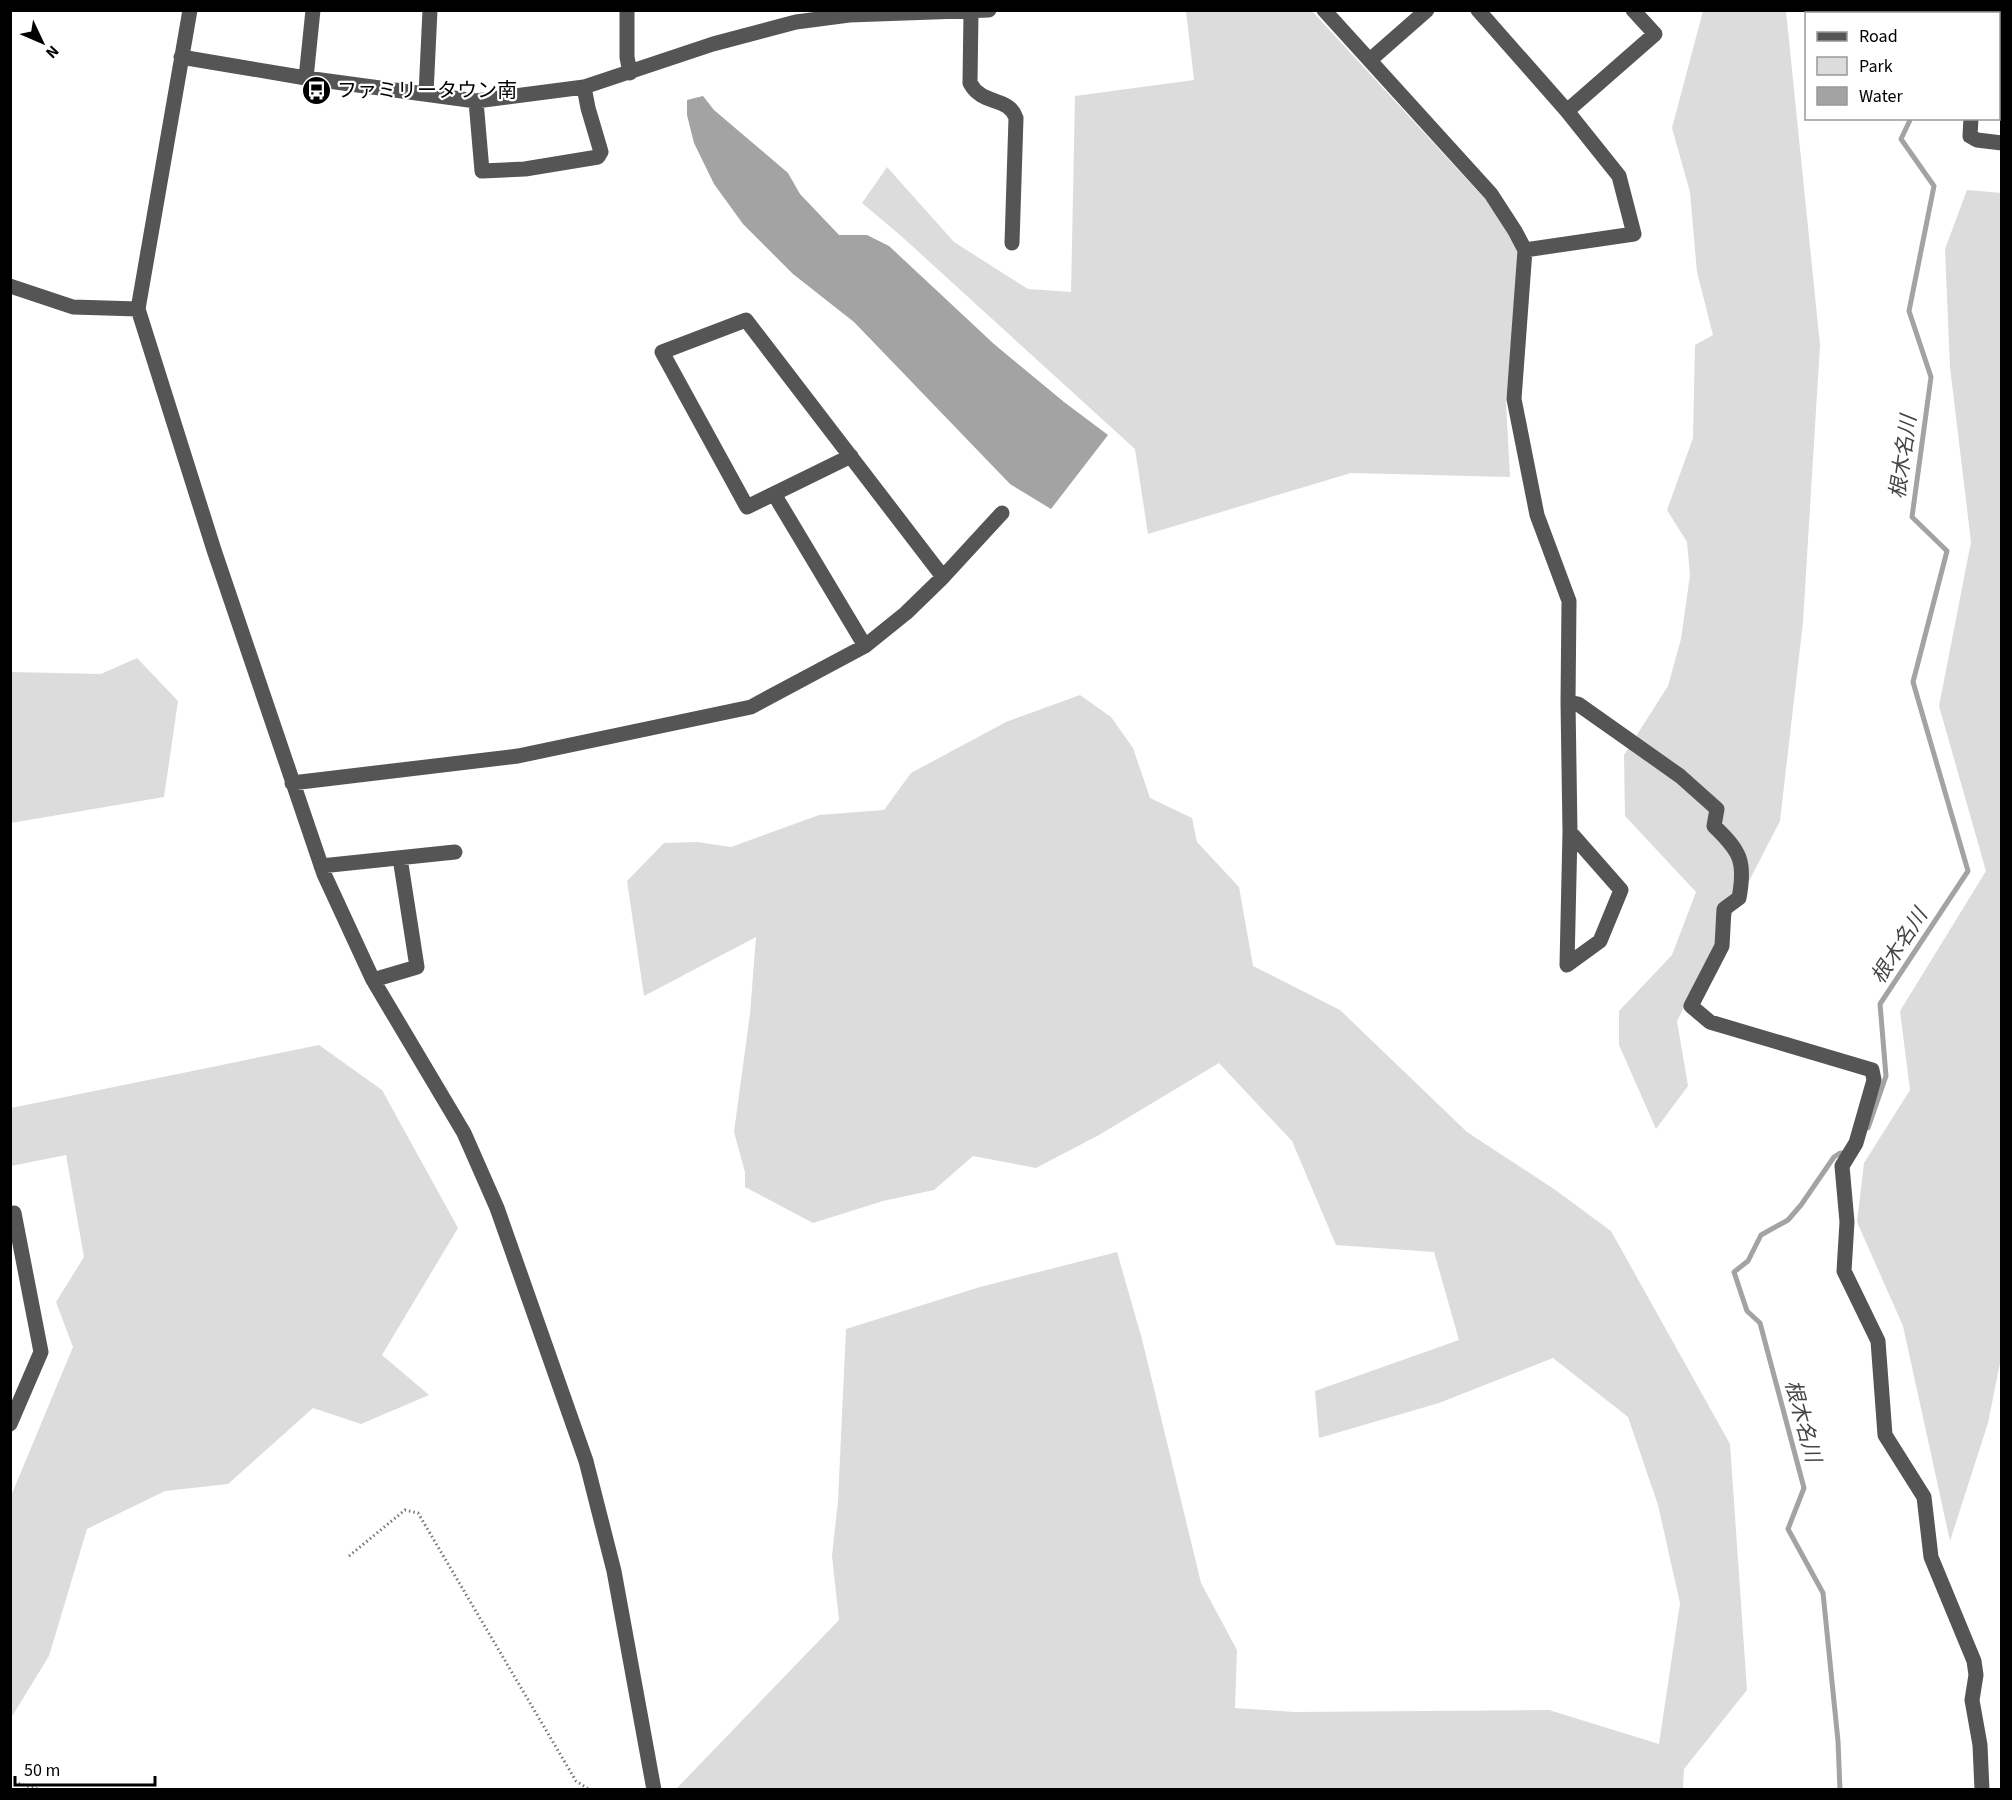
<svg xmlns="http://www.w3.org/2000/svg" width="2012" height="1800" font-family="'Source Sans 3','Noto Sans JP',sans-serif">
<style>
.green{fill:#dcdcdc}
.water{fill:#a3a3a3}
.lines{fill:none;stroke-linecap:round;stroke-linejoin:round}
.stream{stroke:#a3a3a3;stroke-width:5}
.path{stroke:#777;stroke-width:3;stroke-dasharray:1.5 3;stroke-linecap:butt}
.minor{stroke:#555;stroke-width:15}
.labels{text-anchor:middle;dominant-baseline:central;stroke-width:4.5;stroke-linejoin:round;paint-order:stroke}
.poi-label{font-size:20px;fill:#000;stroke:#fff;text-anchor:start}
.water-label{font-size:21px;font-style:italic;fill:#444;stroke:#fff}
</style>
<rect width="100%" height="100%" fill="#fff"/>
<!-- green -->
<path class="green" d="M1186,11h126l173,188 30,42 5,12 -14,149 4,75 -159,-4 -203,61 -13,-85 -235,-214 -38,-32 25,-36 67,75 74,47 43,3 4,-196 119,-16z
M1703,11h83l34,334 -17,277 -23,199 -103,200 11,65 -32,43 -37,-84v-34l53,-56 24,-63 -71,-76 -1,-61 44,-69 13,-47 9,-64 -3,-33 -20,-32 26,-72 2,-93 18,-10 -16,-63 -7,-80 -18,-64z
M1967,190l35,3v1160l-14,70 -38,118 -47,-215 -46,-104 7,-59 46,-73 -10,-79 86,-140 -47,-165 32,-164 -21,-175 -5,-118z
M137,658l41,43 -14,96 -153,26v-151l90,2z
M1080,695l31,22 22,31 17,50 42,20 5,24 42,45 14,79 87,44 127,122 87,57 57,42 119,213 17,246 -63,79 -1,20h-1005l-1,-1 162,-168 -7,-64 6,-55 8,-172 134,-42 137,-35 25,87 59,244 36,67 -2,58 59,4 255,-2 110,34 21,-141 -22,-98 -30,-88 -75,-59 -114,45 -120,35 -4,-47 144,-51 -25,-88 -98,-7 -44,-104 -73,-78 -120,72 -63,33 -63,-12 -39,34 -51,11 -70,22 -68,-36v-15l-11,-40 16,-118 6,-77 -112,59 -17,-115 37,-38 33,-1 34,5 88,-32 65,-5 27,-37 95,-51z
M319,1045l63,45 76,138 -76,127 47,40 -68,29 -48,-16 -85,76 -63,7 -78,38 -38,127 -38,62v-222l62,-149 -17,-45 28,-45 -18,-102 -55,11v-58z"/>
<!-- water -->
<path class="water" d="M703,96l11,14 74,63 12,21 39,41h28l22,11 105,98 70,58 44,33 -57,74 -41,-25 -156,-162 -61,-48 -50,-50 -29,-40 -20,-41 -7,-28v-15z"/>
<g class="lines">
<!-- stream -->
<path class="stream" d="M1873,10v4
M1868,1128l18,-52 -6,-72 88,-133 -55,-189 34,-131 -35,-34 19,-140 -22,-66 25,-125 -33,-47 10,-21
M1840,1790l-2,-49 -15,-148 -35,-64 16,-41 -44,-165 -13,-12 -13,-39 14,-11 13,-26 27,-15 13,-15 33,-48 6,-4h8"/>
<!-- path -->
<path class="path" d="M349,1556l56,-46 13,3 158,268 14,9
M10,1781l31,9"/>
<!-- minor -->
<path class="minor" d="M190,10l-52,299 76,241 110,324 49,106 91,153 33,75 89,253 28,110 40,219
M627,10v47l3,16
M1324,10l167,184 24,37 10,19 -11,149 23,116 32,86 -1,101 2,130
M1478,10l89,101 52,65 15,58 -109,16
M971,12l-1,71c12,23 39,13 46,35l-4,125
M1974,14v-4
M181,57l125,21 170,23 108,-14 129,-43 83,-22 53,-7 140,-5
M1370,60l57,-50
M306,78l7,-68
M426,94l4,-84
M476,101l6,70 43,-2 73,-12 3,-5 -13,-44 -4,-21
M1567,111l88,-77 -22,-24
M1971,118l-1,18 7,4 25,3
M10,286l63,21 65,2
M851,456l-104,51 -85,-155 84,-32 197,257
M774,494l91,152
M1568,702l10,2 102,72 37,33 -3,17c26,25 32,35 25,72l-15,11 -2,37 -31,60 19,16 162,48 2,10 -18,63 -14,23 5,56 -3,49 34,70 7,94 39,62 7,60 43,104 2,14 -4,25 8,45 2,45
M292,783l226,-27 233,-49 114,-61 41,-33 37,-36 59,-64
M1570,832l51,58 -21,51 -33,24z
M321,866l134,-14
M373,980l44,-13 -17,-109
M10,1214l4,-1 27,139 -31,72"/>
</g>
<!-- icons -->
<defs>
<symbol id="bus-disc" viewBox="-11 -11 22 22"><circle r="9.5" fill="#000" stroke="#fff"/><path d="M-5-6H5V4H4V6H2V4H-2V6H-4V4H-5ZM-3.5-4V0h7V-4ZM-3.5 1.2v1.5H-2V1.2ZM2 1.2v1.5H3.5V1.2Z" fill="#fff"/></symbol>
</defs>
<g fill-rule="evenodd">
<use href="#bus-disc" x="300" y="74" width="33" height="33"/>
</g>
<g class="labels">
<!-- poi labels -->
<g class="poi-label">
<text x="337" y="91">ファミリータウン南</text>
</g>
<!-- water labels -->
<g class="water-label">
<text transform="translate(1903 457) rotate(-82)">根木名川</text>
<text transform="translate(1899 946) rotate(-57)">根木名川</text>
<text transform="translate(1803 1421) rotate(75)">根木名川</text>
</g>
</g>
<!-- border -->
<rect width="2012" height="1800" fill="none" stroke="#000000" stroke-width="24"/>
<!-- legend -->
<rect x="1805" y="12" width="195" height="108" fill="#ffffff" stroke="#999999" stroke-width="1.5"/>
<rect x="1817" y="32" width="30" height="9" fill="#555555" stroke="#999999" stroke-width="1.5"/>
<text x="1859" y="42" font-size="18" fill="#000000">Road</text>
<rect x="1817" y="57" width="30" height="18" fill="#dcdcdc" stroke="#999999" stroke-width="1.5"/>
<text x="1859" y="72" font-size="18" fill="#000000">Park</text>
<rect x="1817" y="87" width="30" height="18" fill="#a3a3a3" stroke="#999999" stroke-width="1.5"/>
<text x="1859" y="102" font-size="18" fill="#000000">Water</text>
<!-- north arrow -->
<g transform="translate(42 42) rotate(134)" stroke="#ffffff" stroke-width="4.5" paint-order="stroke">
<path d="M0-4.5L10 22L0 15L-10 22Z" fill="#000000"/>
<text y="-9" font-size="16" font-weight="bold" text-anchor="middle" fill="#000000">N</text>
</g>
<!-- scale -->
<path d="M15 1776v9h140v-9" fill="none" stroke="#000000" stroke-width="3"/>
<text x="24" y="1776" font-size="18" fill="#000000" stroke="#ffffff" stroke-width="4.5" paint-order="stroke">50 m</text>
</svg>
